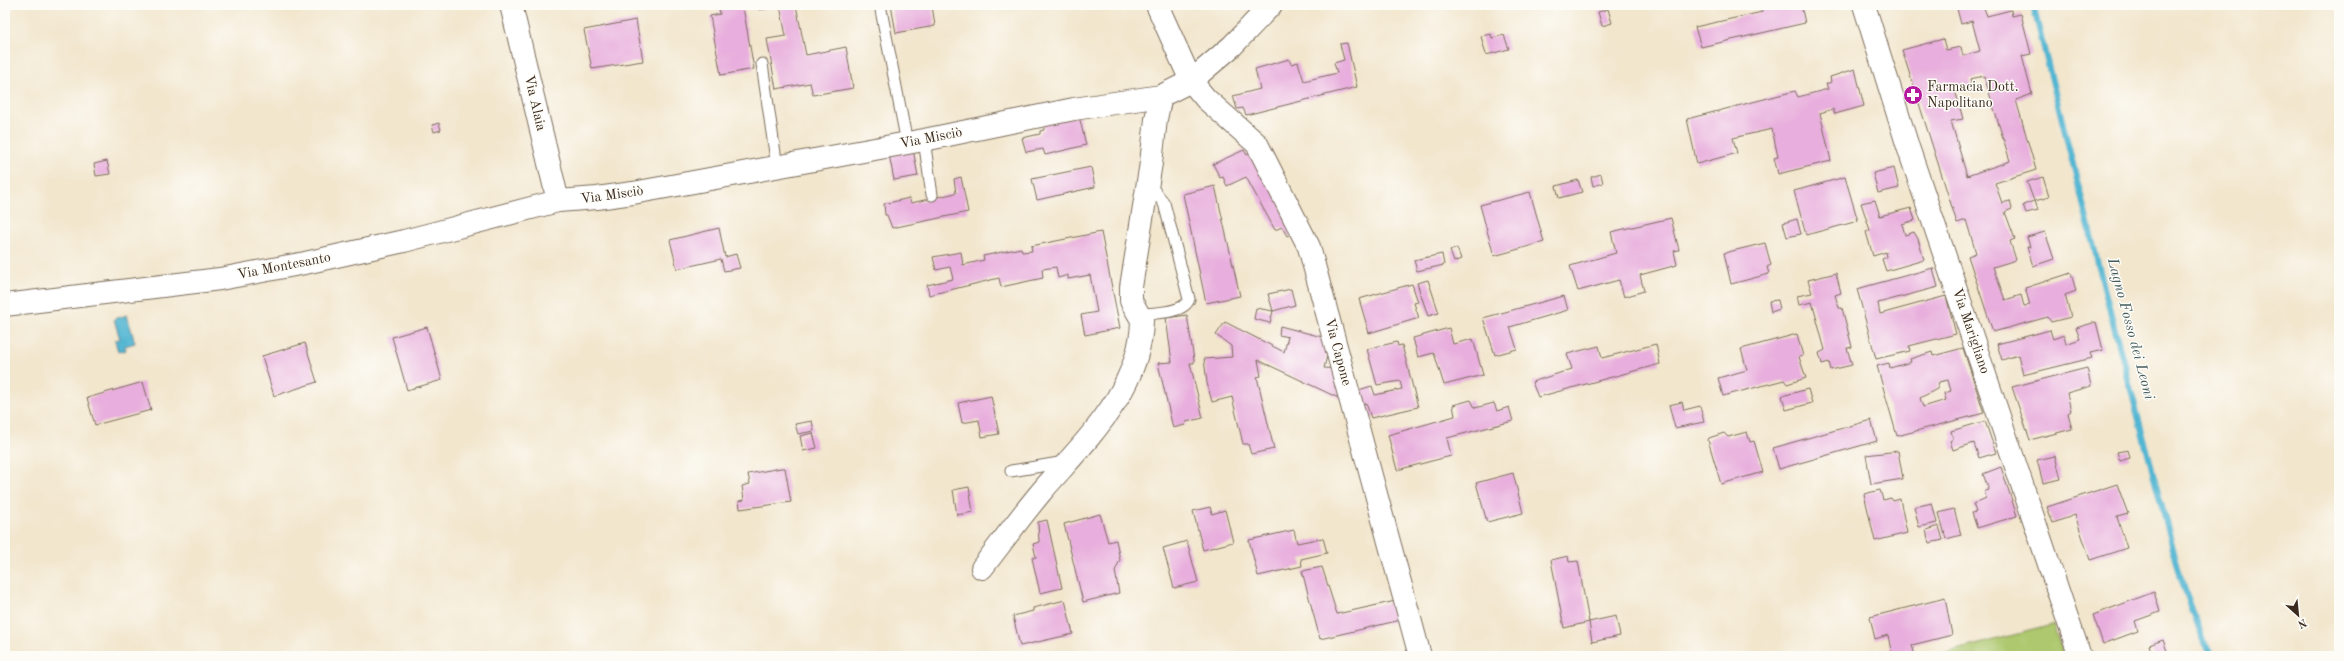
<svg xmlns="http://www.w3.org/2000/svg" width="2344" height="661" font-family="'Old Standard TT',serif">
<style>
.green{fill:#adc86e;stroke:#747946}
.water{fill:#53b6d2;stroke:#477078}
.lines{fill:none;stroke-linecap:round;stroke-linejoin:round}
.stream{stroke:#53b6d2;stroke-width:6}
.building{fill:#e8aedd;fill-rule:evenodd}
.service-casing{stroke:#7b6c5b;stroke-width:13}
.minor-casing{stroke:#7b6c5b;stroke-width:24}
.tertiary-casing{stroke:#7b6c5b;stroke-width:24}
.service{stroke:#fff;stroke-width:11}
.minor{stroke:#fff;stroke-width:22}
.tertiary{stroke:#fff;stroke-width:22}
.labels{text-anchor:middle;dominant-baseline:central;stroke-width:3;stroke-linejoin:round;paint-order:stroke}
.poi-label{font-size:14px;fill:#3b2a1e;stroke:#fdfcf7;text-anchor:start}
.street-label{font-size:14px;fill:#3b2a1e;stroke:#fdfcf7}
.water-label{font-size:15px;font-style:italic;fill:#435b5d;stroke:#fdfcf7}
</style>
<rect width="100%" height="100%" fill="#fdfcf7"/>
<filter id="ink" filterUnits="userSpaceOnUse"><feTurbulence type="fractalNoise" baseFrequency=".025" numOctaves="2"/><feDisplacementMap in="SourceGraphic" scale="8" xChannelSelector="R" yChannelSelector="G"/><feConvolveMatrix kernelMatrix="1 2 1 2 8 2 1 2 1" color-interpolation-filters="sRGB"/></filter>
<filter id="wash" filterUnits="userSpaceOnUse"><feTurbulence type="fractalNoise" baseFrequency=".012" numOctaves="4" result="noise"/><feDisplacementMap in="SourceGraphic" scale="16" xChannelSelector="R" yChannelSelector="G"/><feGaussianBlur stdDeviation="0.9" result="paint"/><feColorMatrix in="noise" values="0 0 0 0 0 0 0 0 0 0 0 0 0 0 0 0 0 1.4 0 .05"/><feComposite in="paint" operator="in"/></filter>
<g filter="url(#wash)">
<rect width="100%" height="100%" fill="#f2e6cd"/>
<!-- green -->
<path class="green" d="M2053,625l11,31h-131l119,-31z"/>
<!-- water -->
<path class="water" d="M127,315l8,28 -10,3 1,4 -8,2 -3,-12 5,-1 -6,-20z"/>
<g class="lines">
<!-- stream -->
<path class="stream" d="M2033,5l78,310 71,267 23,62 8,12"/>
</g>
<g id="blocks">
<!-- building -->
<path class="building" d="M719,5l24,2 11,62 -33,6 -11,-59 10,-2z
M758,5h38l10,50 40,-8 7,41 -40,7 -3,-12 -34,6 -9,-50 19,-3 -6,-30 -21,4z
M891,5h41l3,21 -39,7z
M1761,5h40l4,18 -104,24 -6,-20 67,-15z
M1956,5h27l4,11 24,-6 1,6 9,-2 10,40 -9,2 10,38 -16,6 20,70 -41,13 7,20 8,-2 2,8 -7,3 10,27 -5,2 6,19 -23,7 12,33 16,-5 3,11 6,-1 -5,-17 46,-15 5,18 -11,4 6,22 -20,5 -3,-5 -55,15 -25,-76 8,-3 -10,-33 -9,3 -55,-173 41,-11 3,11 15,-3 2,9 17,-5 -8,-30 -11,3zM1984,76l26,85 -43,15 -16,-55 12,-2 -8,-29 17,-4 -2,-7z
M1608,9l4,14 -10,3 -4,-14z
M636,20l7,41 -51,8 -8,-39z
M1491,34l1,4 12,-3 5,14 -23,6 -5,-19z
M1347,43l10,44 -111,28 -3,-7 -6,1 -4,-13 27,-7 -5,-20 34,-10 2,5 7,-2 6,19 33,-8 -3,-10 10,-3 -4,-16z
M1855,69l9,37 -29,8 -2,-5 -13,4 11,48 -53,13 -4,-16 4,-1 -6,-28 -39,9 4,15 -40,11 -10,-45 108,-28 3,6 30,-8 -2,-5 5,-2 -1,-5z
M1079,116l7,29 -41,10 -2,-6 -17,3 -4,-14 18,-4v-3l4,-1 -1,-7z
M439,123l2,7 -7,2 -2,-7z
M913,149l5,27 -24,4 -5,-26z
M1244,150l3,5 6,-4 42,81 -8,4 -5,-9 -7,3 -29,-53 -19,9 -4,-9 -3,1 -7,-14z
M107,161l3,13 -14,2 -2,-12z
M1091,167l4,20 -58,13 -5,-21z
M1894,168l5,20 -21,5 -5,-20z
M1601,174l2,9 -10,3 -2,-9z
M961,177l7,35 -76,16 -5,-13h-2l-1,-11 25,-6 2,5 45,-10 -2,-14z
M1845,177l13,44 -52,14 -12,-44z
M2043,177l6,20 -14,4 3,9 -12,3 -3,-8 11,-4 -7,-19z
M1578,180l4,12 -23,6 -3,-12z
M1215,186l25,110 -34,7 -23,-109z
M1530,192l14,50 -50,14 -14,-51z
M1875,200l5,16 31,-8 4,12 -13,4 3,11 9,-3 4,7 6,21 -38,11 -4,-12 5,-2 -1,-5 -13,4 -7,-24 4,-2 -9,-27z
M1671,218l8,32 -5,1 3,14 -37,10 4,16 -20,6 -5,-17 -41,11 -8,-25 46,-13 -5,-21z
M1797,219l4,15 -14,3 -4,-14z
M719,228l6,29 11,-3 4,14 -16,3 -3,-12 -44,10 -7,-29z
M1101,232l19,96 -35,7 -4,-20 16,-3 -7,-37 -22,4v-4l-10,3 -2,-11 -14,2 1,9 -42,9 -2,-9 -70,17 -2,-10 26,-6 -3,-12 -14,3 -3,-13 28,-5 2,13 21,-5 -1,-4 38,-8 1,4 10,-1 -1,-5z
M2045,232l9,27 -21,7 -6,-19h3l-3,-10z
M1765,243l6,22 -4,2 2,7 -38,10 -7,-31z
M1457,248l4,11 -7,3 -4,-11z
M1442,254l2,11 -27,6 -3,-11z
M1933,268l5,19 -60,16 2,11 66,-18 10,38 -47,12 1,5 -34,8 -19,-70z
M1836,273l5,20 -6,2 4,13h3l10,39 -5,1 5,17 -21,5 -2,-8 -7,2 -3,-11 6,-3 -13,-48 -13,3 -2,-9 15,-3 -4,-13z
M1428,280l11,33 -11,3 -11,-33z
M1412,284l6,18 -4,1 5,15 -50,15 -10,-34z
M1291,289l4,16 -22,6 -5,-17z
M1564,296l4,14 -58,17 7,22 -22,6 -12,-37z
M1778,300l2,9 -9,3 -2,-11z
M1256,308l17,3 -3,12 -16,-4z
M1187,315l7,45v3h-4l13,55 -17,4 -1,3 -12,3 -15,-65 14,-1 -6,-44z
M1225,322l59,30 4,-15 -9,-2 1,-9 46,12 3,10 -5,20 14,1 9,33 -89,-42 3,16 -4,1 17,72 -23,5 -3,-10h-5l-11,-47 -20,5 -5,-19 -3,-24 28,-2 -1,-11 -15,-11z
M2096,322l7,28 -13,3 2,5 -69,17 -5,-20 -16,5 -5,-16 53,-14 3,9 11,-4 2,9 14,-5 -4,-11z
M427,327l15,53 -35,10 -15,-53z
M1449,328l4,16 20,-5 10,36 -39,10 -10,-32 -16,4 -5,-19z
M1797,334l6,22 -4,1 7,21 -19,6 -3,-4 -61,16 -5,-18 29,-8 -6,-21z
M1397,342l1,4 4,-1 16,62 -47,11 -5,-15 -7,3 -4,-15 17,-5 3,9 27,-6 -2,-8 -23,4 -10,-36z
M305,343l12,39 -43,14 -12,-40z
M1656,344l4,20 -122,33 -6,-15 40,-13 -5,-15 32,-8 3,12z
M1963,348l21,65 -87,23 -20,-70 12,-3 1,5 21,-6 -1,-3 22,-7 1,4zM1948,380l3,11 -7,2 2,7 -23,7 -3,-9 17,-9 2,-7z
M2087,368l4,18 -24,7 4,18 -3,2 4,16 -42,11 -18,-53z
M143,382l8,28 -56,15 -8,-27z
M1808,389l4,14 -26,7 -4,-14z
M991,396l8,38 -17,3 -3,-17 -17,3 -4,-20z
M1471,400l4,8 19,-5 3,8 12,-4 4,14 -66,17 4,18 -54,14 -9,-35 67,-19 -2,-11z
M1682,402l2,8 16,-4 4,16 -29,6 -6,-23z
M1871,420l6,21 -98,28 -6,-21z
M812,421l2,10 -16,3 -3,-10z
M1985,421l11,32 -17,5 -5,-15 -21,7 -3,-9 3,-2 -2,-8z
M1747,432l3,10 4,-1 9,31 -42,12 -13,-44 1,-2 15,-5 4,4z
M813,433l4,15 -14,3 -3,-15z
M2128,450l2,8 -10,3 -3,-9z
M1898,451l5,28 -32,5 -5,-29z
M2055,456l6,23 -18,4 -6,-23z
M2001,467l16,49 -40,12 -5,-15 4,-1 -3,-8 13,-6 -1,-7 4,-1 -6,-16z
M781,468h4l6,34 -51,7 -1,-8 5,-1 -2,-14 8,-2 -2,-10z
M1513,473l10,40 -36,9 -11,-39z
M2117,484l11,30 -11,3 10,31 -37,12 -15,-45 -22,8 -6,-16z
M969,487l4,25 -16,3 -4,-25z
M1880,490l3,10 8,-2 2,3 7,-2 7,34 -32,8 -11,-47z
M1932,503l5,20 -18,4 -5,-20z
M1210,507l2,7 13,-4 8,32 -30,8 -10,-39z
M1954,509l7,26 -15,4 -7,-26z
M1100,514l8,28 8,-2 4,20 -5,11 4,22 -36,9 -19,-78z
M1047,520l15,68 -22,5 -8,-35 4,-1 -3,-13 6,-2 -1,-20z
M1939,526l4,14 -14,3 -3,-13z
M1294,530l3,13 26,-5 4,15 -26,6 1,7 -44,10 -9,-36z
M1187,541l11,41 -24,6 -11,-40z
M1568,556l1,6 9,-1 11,61 -25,6 -13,-68z
M1322,567l15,47 63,-14 5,19 -85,20 -18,-68z
M2154,592l6,20 -25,9 3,10 -35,13 -10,-29z
M1945,598l7,37 -40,10 3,11h-23l-4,-21 -13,4 -5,-22z
M1065,600l8,34 -53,12 -7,-30 20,-5v-3z
M1616,616l4,20 -28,6 -3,-20z
M2163,640l5,14 -15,2 -4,-11z
M1872,651l1,5h-21v-1z"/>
</g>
</g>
<g filter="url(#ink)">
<use href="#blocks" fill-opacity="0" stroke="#7b6c5b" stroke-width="1"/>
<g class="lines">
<defs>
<path id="service" d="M880,5l27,138
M762,64l15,103
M924,140l8,55
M1139,314c13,-1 45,0 50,-15l-25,-96 -16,-20
M1011,471l48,-8 5,5"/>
<path id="minor" d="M511,5l47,196
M1157,5l34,76 15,18 51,45 52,103 111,409
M5,305l215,-26 85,-16 99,-22 154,-40 39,-3 36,-5 291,-53 150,-31 87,-13 30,-15 41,-35 39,-41
M982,568c20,-26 39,-52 60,-77 42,-49 99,-101 100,-171l-11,-19v-14l20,-124 5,-44 5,-23"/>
<path id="tertiary" d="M1864,5l44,142 172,509"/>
</defs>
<!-- service casing -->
<use href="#service" class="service-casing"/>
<!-- minor casing -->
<use href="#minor" class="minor-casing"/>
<!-- tertiary casing -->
<use href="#tertiary" class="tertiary-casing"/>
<!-- service -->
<use href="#service" class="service"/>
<!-- minor -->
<use href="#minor" class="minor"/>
<!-- tertiary -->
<use href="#tertiary" class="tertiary"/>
</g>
</g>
<!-- icons -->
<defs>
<symbol id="pharmacy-disc" viewBox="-11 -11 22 22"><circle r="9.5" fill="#b5179e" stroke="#fdfcf7"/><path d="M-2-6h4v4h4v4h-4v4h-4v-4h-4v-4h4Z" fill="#fff"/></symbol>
</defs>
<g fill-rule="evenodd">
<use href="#pharmacy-disc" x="1902" y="84" width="22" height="22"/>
</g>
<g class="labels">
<!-- poi labels -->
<g class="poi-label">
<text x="1927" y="87">Farmacia Dott.<tspan x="1927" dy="16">Napolitano</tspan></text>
</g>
<!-- street labels -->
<g class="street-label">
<text transform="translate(535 103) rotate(77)">Via Alaia</text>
<text transform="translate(931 138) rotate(-11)">Via Misciò</text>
<text transform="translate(612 195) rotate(-8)">Via Misciò</text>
<text transform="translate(284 266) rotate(-11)">Via Montesanto</text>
<text transform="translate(1971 331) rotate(71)">Via Marigliano</text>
<text transform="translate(1338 352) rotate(75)">Via Capone</text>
</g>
<!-- water labels -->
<g class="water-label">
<text transform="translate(2130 329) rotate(75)">Lagno Fosso dei Leoni</text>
</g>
</g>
<!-- margin -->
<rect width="2344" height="661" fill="none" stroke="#fdfcf7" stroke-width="20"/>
<!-- north arrow -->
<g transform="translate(2298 615) rotate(153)" stroke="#fdfcf7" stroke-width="3" paint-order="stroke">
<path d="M0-3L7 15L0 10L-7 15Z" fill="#3b2a1e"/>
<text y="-6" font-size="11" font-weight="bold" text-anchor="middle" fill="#3b2a1e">N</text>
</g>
</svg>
